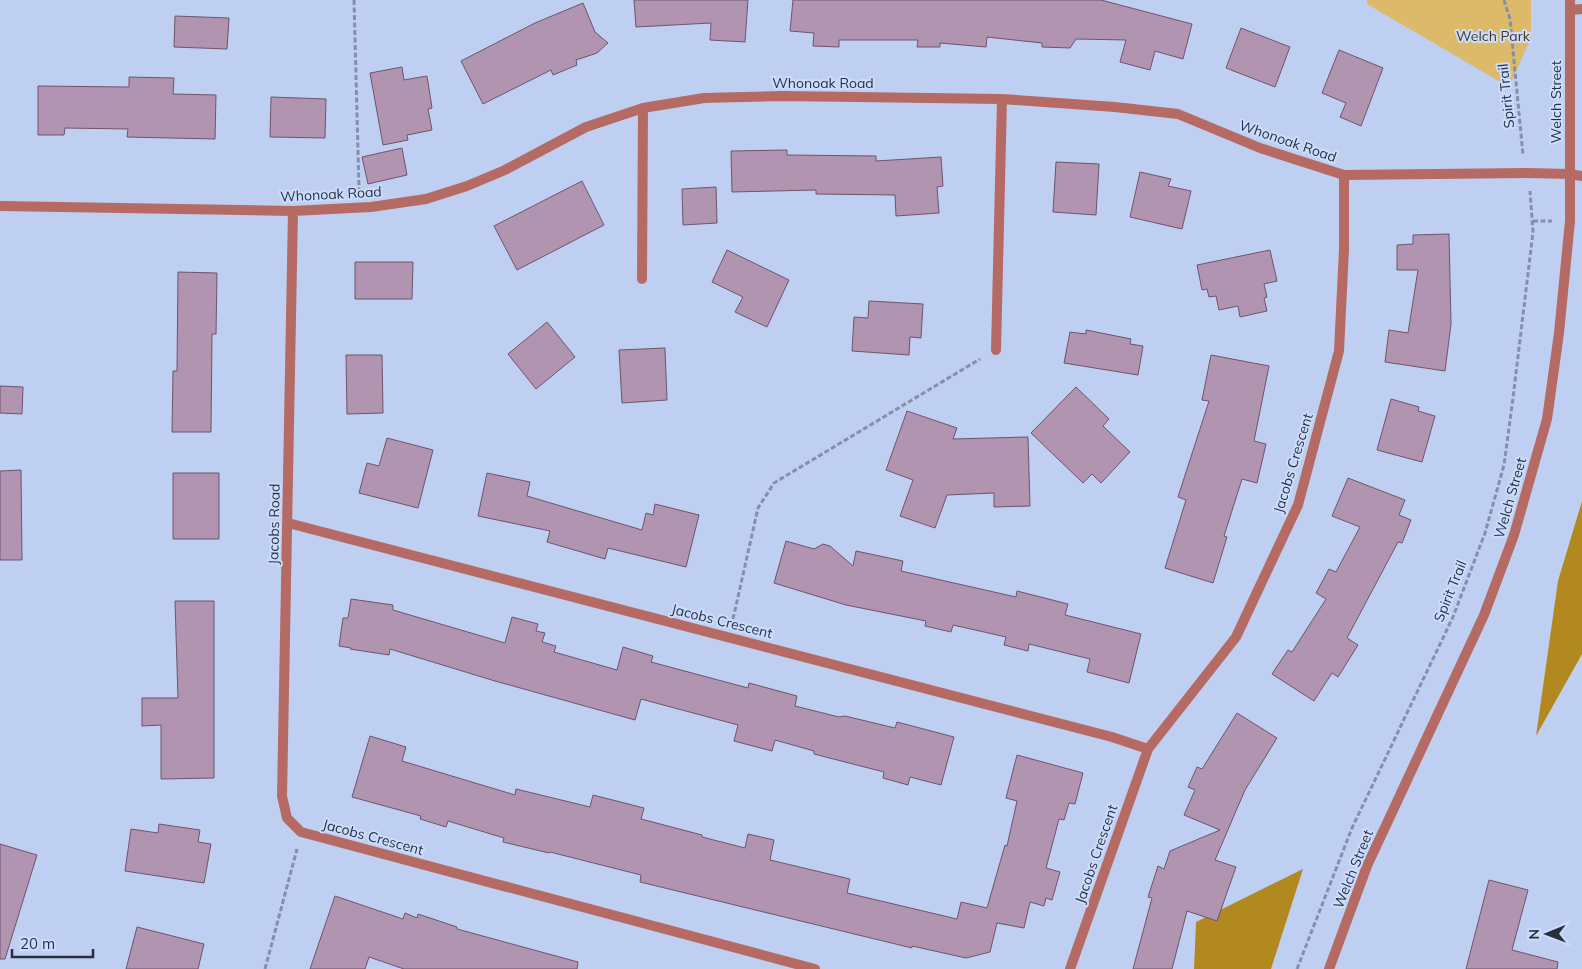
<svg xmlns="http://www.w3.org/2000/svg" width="1582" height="969" font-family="Mulish,sans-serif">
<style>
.green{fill:#ddb96a}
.forest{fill:#b2891f}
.building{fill:#b094b0;stroke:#6d546d}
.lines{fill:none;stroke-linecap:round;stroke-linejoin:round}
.path{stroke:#8390aa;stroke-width:3;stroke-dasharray:5 2.5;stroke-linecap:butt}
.service{stroke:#b56a64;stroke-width:10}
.minor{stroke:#b56a64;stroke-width:10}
.tertiary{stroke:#b56a64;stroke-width:10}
.labels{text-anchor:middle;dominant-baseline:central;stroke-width:4;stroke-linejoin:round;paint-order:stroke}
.park-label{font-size:14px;fill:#413721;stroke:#ccdcff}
.street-label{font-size:14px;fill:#29303d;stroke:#ccdcff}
</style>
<rect width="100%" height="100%" fill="#bfcff2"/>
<!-- green -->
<path class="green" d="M1367,0h164v38l-22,49 -142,-83z"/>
<!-- forest -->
<path class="forest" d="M1582,501v153l-46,82 22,-155z
M1303,869l-32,100h-77l2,-47z"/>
<!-- building -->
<path class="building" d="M634,0h114l-3,42 -35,-2 1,-17 -75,4z
M793,0h308l91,24 -9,35 -28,-8 -5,19 -30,-8 6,-22 -50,-1 -6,9 -28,-1v-4l-55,-6 -1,10 -46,-4v4h-23l1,-7h-79v7l-26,-1 1,-13 -24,-2z
M583,3l12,29 13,11 -11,10 -21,7 1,5 -24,10 -2,-5 -68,34 -22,-43 74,-38z
M175,16l54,2 -2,31 -53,-2z
M1241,28l49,19 -15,40 -49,-19z
M1339,50l44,18 -22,58 -21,-9 6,-14 -24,-10z
M402,67l2,13 23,-4 5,32 -4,1 4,21 -25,5 1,5 -25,5 -13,-72z
M129,77l45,1 -1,16 43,1 -1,44 -88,-2 1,-8 -63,-1 -1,7h-26v-49l91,1z
M271,97l55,2 -1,39 -55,-1z
M402,148l5,27 -39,9 -6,-27z
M787,150v5l89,1v5l65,-4 2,29 -6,1 2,26 -43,3 -1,-21 -79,-1v-4l-84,2 -1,-41z
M1056,162l43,2 -3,51 -43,-3z
M1140,172l31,7 -3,7 23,5 -9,38 -52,-12z
M582,181l22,44 -87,45 -23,-44z
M716,187l1,36 -34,2 -1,-36z
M1449,234l2,90 -6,47 -60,-9 4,-32 19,3 10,-63h-21v-25l16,-1v-9z
M727,250l62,30 -22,47 -32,-15 8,-15 -31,-15z
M1270,250l7,31 -13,3 3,13 -3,1 3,13 -27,6 -2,-11 -19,4 -3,-14 -7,1 -2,-8 -5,1 -5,-25z
M355,262h58l-1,37h-57z
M178,272l39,1 -1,61h-4l-1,98h-39l1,-61h4z
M869,301l54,3 -2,34 -11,-1 -1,18 -57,-4 2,-34 14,1z
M547,322l28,35 -39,32 -28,-35z
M1086,330l45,9 -1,5 13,2 -5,29 -74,-12 6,-31 16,2z
M665,348l2,52 -45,3 -3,-53z
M346,355h36l1,58 -36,1z
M1211,355l58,11 -15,75 12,3 -9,39 -15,-4 -18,57 3,1 -14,46 -48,-15 21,-68 -8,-3 31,-96 -7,-1z
M0,386l23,1 -1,27 -22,-1z
M1076,387l33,32 -6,7 27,26 -29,31 -9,-9 -9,9 -52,-50z
M1391,399l28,8 -1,4 17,5 -13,46 -45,-12z
M907,411l50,17 -4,11 75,-2 2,69 -36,1v-14l-47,2 -12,33 -35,-12 13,-36 -27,-10z
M387,438l46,12 -15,58 -59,-15 8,-30 12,3z
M21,470l1,90h-22v-89z
M173,473h46v66h-46z
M487,473l43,9 -3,14 115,34 4,-17 7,2 2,-11 44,11 -13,52 -78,-19 -3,11 -58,-17 3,-11 -72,-15z
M1348,478l57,22 -6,15 12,5 -9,23 -4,-1 -51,96 11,7 -20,32 -6,-4 -18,28 -42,-27 16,-24 4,2 34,-53 -10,-6 13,-24 7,3 24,-45 -28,-11z
M786,541l28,8 9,-5 7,2 23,20 3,-15 47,10 -2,10 115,26 1,-6 51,13 -3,11 76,19 -12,49 -42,-11 3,-13 -61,-15 -1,7 -24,-6 2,-8 -53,-12 -2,7 -26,-6 1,-5 -80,-16 -72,-22z
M351,599l42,6v5l112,33 7,-26 26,7 -2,7 9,2 -3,9 14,4 -2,6 63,18 6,-23 30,9 -2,6 97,26 1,-5 48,13 -2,10 44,11 6,-1 50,12 2,-6 57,15 -13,48 -31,-8 -2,8 -25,-7 1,-6 -70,-18v-3l-39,-11 -3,11 -38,-10 4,-16 -97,-26 -6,21 -140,-39 -105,-32 -1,6 -39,-6 1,-1 -12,-2 4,-28h5z
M175,601h39v177l-53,1v-54l-19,1v-28h36z
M1237,713l40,25 -32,52 -30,70 21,7 -19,54 -30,-10 -15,58h-39l19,-71 -4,-1 10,-31 6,3 6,-18 50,-21 -36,-15 11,-25 -7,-3 9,-20 5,2z
M370,736l36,11 -4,14 113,34 1,-6 74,18 3,-12 51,13 -3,11 61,16v2l43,11 3,-14 26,6 -4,20 80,19 -3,14 110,26 4,-17 26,6 18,-63 2,1 10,-45 -11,-3 11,-43 66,18 -8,31 -6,-1 -5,17 -5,-1 -13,49 14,4 -8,28 -6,-2 -2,8 -14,-4 -6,26 -27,-5 -7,29 -24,6 -54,-12v2l-272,-66 1,-7 -91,-23 -1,1 -46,-11 1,-4 -56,-17 -2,6 -26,-8 1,-3 -69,-19z
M159,824l41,6 -2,12 13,2 -7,39 -79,-12 6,-42 27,4z
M0,844l37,11 -32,104h-5z
M1489,880l39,10 -16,60 46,12 -1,7h-91z
M335,896l68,23 2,-6 12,5 1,-4 39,13v2l121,33 -1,7h-173l-35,-12 -4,12h-55z
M137,927l67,17 -6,25h-72z"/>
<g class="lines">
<!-- path -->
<path class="path" d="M354,0l5,189
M1504,0l6,19 13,136
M1533,221h19
M733,619l25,-111 16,-25 206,-124
M265,969l32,-120
M1297,969l55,-141 101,-211 32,-84 19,-68 9,-67 20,-166 -3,-41"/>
<!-- service -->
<path class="service" d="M1570,10l12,-1
M1569,174l13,2"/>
<!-- minor -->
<path class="minor" d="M0,206l293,5 78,-4 55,-8 41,-13 38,-16 81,-43 57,-19 61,-10 77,-2 221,3 113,8 63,7 82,34 84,27 183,-2 42,1
M293,211l-11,585 5,22 14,14 514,137
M642,279l1,-171
M996,350l6,-251
M288,523l824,214 36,12
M1070,969l78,-220 88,-112 62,-132 41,-154 5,-102v-74"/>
<!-- tertiary -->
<path class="tertiary" d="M1329,969l38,-103 117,-251 30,-80 33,-116 12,-86 11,-112v-221"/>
</g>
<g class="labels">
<!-- park labels -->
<g class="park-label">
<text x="1493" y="36">Welch Park</text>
</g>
<!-- street labels -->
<g class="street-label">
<text x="823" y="83">Whonoak Road</text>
<text transform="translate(1506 96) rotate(-96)">Spirit Trail</text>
<text transform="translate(1556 102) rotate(-90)">Welch Street</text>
<text transform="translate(1288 141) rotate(19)">Whonoak Road</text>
<text transform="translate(331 194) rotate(-3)">Whonoak Road</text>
<text transform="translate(1293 463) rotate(-73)">Jacobs Crescent</text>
<text transform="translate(1510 498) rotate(-74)">Welch Street</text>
<text transform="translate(274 524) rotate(-89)">Jacobs Road</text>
<text transform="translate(1450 591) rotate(-68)">Spirit Trail</text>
<text transform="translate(722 621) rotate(14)">Jacobs Crescent</text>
<text transform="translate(373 837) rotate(15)">Jacobs Crescent</text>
<text transform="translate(1096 854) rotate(-71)">Jacobs Crescent</text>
<text transform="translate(1353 869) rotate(-68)">Welch Street</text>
</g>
</g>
<!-- north arrow -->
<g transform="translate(1547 934) rotate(269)" stroke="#ccdcff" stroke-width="4" paint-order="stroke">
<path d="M0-4L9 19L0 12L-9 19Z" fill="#29303d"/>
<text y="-8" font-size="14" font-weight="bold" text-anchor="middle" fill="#29303d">N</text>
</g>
<!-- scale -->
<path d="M12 949v8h81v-8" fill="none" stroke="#29303d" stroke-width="2.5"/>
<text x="20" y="949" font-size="15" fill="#29303d" stroke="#ccdcff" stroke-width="4" paint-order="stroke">20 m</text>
</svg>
